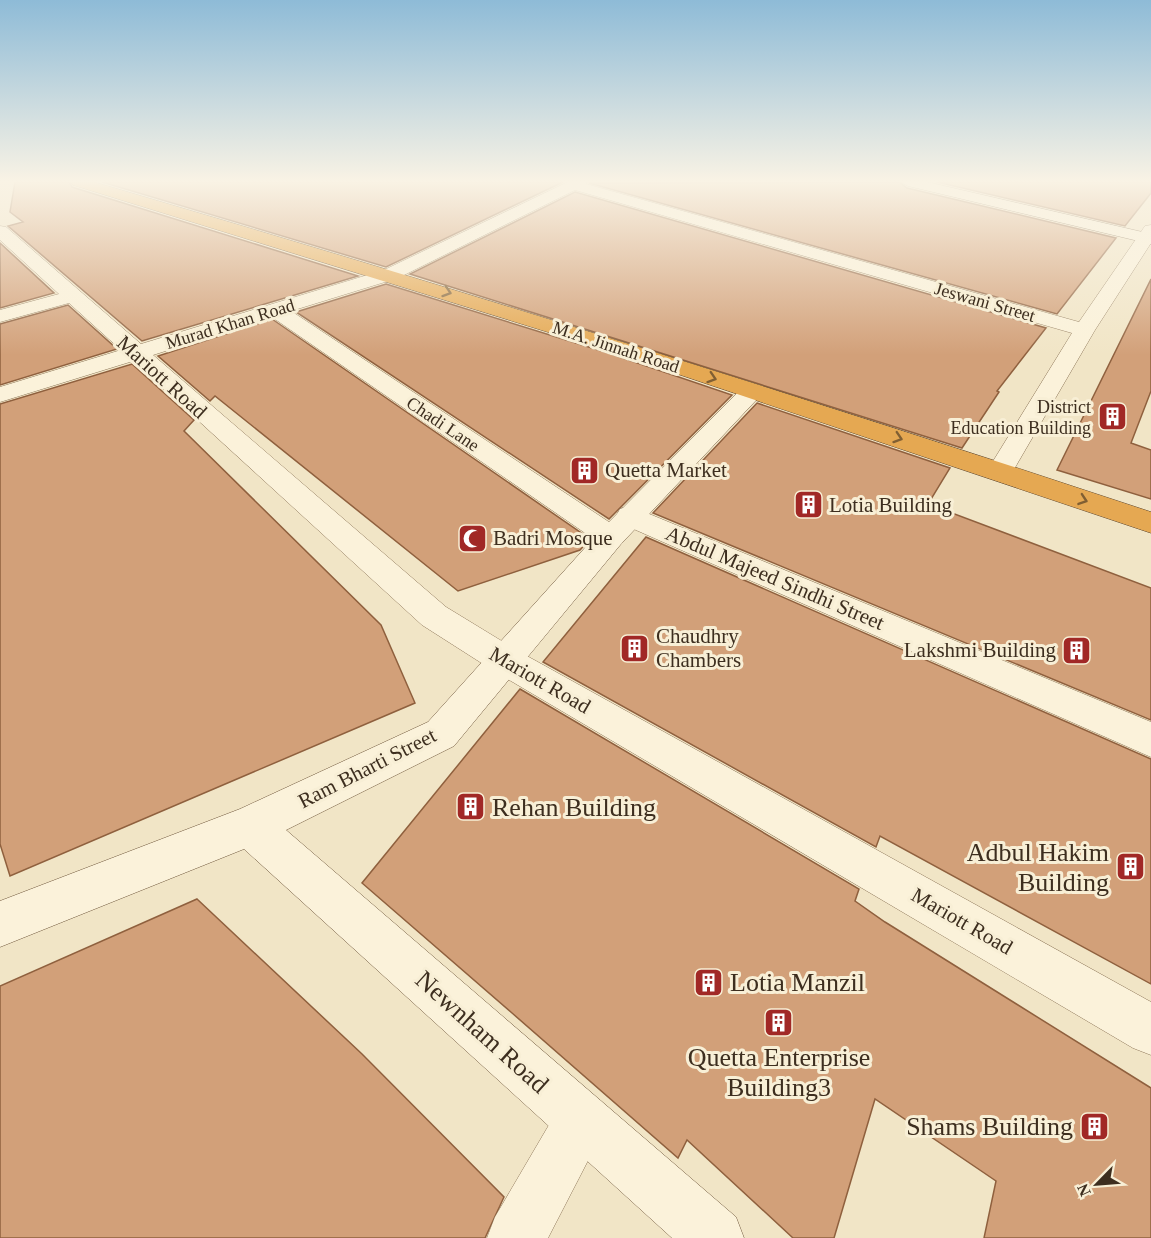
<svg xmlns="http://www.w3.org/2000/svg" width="1151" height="1238" font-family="Georgia,serif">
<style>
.building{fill:#d2a079;stroke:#8f603e;stroke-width:1.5}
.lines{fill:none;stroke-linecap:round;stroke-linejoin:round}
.street-casing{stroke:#8e775a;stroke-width:1}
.secondary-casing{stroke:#70583d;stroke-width:1}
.highway-casing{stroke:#5c452e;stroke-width:1}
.street{fill:#fbf2da;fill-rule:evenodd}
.secondary{fill:#fbf2da;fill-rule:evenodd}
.highway{fill:#e5a852;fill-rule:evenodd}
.oneway{stroke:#805f33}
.labels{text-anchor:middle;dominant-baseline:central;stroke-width:6;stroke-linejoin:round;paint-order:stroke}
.far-street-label{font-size:18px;fill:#3d2e1f;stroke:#f8efd6}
.far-poi-label{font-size:18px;fill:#3d2e1f;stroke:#f8efd6;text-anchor:end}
.street-label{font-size:21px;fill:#3d2e1f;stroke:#f8efd6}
.poi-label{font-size:21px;fill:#3d2e1f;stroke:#f8efd6;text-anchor:start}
.near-poi-label{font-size:26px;fill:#3d2e1f;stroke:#f8efd6;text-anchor:start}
.near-street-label{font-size:26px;fill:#3d2e1f;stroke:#f8efd6}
</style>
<rect width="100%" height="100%" fill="#f1e5c6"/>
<!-- building -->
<path class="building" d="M15,182h54l3,5 286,89 -216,65 -134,-115 15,-4 -13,-10z
M102,182h461l-177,85z
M899,182l8,6 209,50 -59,76 -468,-131z
M937,182h214v11l-26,33z
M575,192l471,136 -49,63 2,1 -37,56 -552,-174z
M0,243l54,50 -54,15z
M1151,279v112l-20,52 20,7v49l-94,-29z
M386,284l222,69 124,42 -123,124 -313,-207z
M68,305l49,44 -117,36v-61z
M272,319l318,220 -10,11 -122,41 -243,-195 -5,5 -52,-45z
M132,364l62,56 -10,11 197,194 34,78 -405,173 -10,-32v-440z
M757,403l193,65 -22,36 223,84v132l-498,-207z
M646,537l505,222v225l-271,-148 -4,11 -333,-185z
M520,689l339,200 -4,12 30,21 266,166v150h-167l12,-57 -121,-82 -41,139h-41l-106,-98 -9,18 -166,-145 -150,-130z
M197,899l165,155 142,143 -19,41h-485v-252z"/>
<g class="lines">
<defs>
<path id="street" d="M568,182h19l-1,2 493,138 66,-96 6,-1v18l-56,87 -82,141 -3,6 -10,3 -10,-3 -3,-6 85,-138 -497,-143 -177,88 -107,33 330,219 5,7 -5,7 -10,3 -10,-3 -329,-227 -119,38 293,252 72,44 633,351v53l-18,-7 -639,-377 -72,-46 -289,-264 -133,41v-15l121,-37 -52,-47 -69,19v-12l59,-16 -59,-54v-14l6,1 135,117 243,-74z
M630,506l521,216v35l-531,-234 -4,-7 4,-7z
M582,1093l19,8 8,19 -61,118h-61l8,-21 68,-116z"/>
<path id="secondary" d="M901,182h26l224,52v10l-243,-58z
M752,384l8,2 4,5 -4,5 -139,148 -167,202 -168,84 450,387 8,21h-72l-428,-389 -244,98v-46l240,-92 188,-87 173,-192 143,-144z"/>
<path id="highway" d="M71,182h23c354,104 707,214 1057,330v21l-542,-182 -536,-166z"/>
</defs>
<!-- street casing -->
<use href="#street" class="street-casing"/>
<!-- secondary casing -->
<use href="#secondary" class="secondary-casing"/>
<!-- highway casing -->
<use href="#highway" class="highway-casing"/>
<!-- street -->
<use href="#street" class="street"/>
<!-- secondary -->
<use href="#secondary" class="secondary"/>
<!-- highway -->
<use href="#highway" class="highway"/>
</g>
<!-- one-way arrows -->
<defs><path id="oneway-chevron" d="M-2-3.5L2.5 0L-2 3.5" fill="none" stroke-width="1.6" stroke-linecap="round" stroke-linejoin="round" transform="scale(1.5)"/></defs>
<g class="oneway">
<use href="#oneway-chevron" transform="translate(447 292) rotate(18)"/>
<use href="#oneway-chevron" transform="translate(712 378) rotate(18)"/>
<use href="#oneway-chevron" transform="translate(898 438) rotate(18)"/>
<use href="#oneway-chevron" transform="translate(1083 500) rotate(19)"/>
</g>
<!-- sky -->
<linearGradient id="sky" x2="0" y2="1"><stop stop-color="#8ebbd7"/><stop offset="0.51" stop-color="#f9f3e5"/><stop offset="1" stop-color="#f9f3e5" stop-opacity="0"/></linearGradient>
<rect width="1151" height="355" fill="url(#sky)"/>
<!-- icons -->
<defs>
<symbol id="building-square" viewBox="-11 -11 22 22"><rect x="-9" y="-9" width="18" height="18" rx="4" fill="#a12826" stroke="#f8efd6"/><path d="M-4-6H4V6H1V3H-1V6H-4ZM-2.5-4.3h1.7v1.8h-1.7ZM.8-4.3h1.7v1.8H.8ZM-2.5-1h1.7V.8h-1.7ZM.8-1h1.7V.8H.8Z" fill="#fff"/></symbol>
<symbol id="mosque-square" viewBox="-11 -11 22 22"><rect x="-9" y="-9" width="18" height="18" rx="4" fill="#a12826" stroke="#f8efd6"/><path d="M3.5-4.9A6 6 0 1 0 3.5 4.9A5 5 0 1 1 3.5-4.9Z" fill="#fff"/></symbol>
</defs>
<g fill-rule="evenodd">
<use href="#building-square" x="1096" y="400" width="33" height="33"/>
<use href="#building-square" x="568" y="454" width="33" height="33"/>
<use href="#building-square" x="792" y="488" width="33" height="33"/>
<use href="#mosque-square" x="456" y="522" width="33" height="33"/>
<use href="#building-square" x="618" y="632" width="33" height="33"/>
<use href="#building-square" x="1060" y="634" width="33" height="33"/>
<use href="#building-square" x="454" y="790" width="33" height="33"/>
<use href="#building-square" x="1114" y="850" width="33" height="33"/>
<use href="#building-square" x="692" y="966" width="33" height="33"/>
<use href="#building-square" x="762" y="1006" width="33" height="33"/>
<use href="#building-square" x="1078" y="1110" width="33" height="33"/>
</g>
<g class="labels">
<!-- far-street labels -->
<g class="far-street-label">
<text transform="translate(985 302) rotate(16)">Jeswani Street</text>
<text transform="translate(230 324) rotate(-17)">Murad Khan Road</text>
<text transform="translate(616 347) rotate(18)">M.A. Jinnah Road</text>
<text transform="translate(443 424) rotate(34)">Chadi Lane</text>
</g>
<!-- far-poi labels -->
<g class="far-poi-label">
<text x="1091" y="407">District<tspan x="1091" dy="21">Education Building</tspan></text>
</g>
<!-- street labels -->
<g class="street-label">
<text transform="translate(162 377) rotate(42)">Mariott Road</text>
<text transform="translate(775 578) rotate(23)">Abdul Majeed Sindhi Street</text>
<text transform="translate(540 680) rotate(30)">Mariott Road</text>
<text transform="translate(367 768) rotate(-27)">Ram Bharti Street</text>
<text transform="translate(962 921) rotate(30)">Mariott Road</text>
</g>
<!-- poi labels -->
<g class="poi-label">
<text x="605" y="470">Quetta Market</text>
<text x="829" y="505">Lotia Building</text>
<text x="493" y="538">Badri Mosque</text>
<text x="656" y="636">Chaudhry<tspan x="656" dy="24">Chambers</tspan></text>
<text x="1056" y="650" text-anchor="end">Lakshmi Building</text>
</g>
<!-- near-poi labels -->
<g class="near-poi-label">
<text x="492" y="807">Rehan Building</text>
<text x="1109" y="852" text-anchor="end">Adbul Hakim<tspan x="1109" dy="30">Building</tspan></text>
<text x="730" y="982">Lotia Manzil</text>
<text x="779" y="1057" text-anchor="middle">Quetta Enterprise<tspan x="779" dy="30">Building3</tspan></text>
<text x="1073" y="1126" text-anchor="end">Shams Building</text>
</g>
<!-- near-street labels -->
<g class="near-street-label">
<text transform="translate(482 1032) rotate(42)">Newnham Road</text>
</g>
</g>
<!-- north arrow -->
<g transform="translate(1097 1184) rotate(245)" stroke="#f8efd6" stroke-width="4.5" paint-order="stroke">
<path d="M0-4.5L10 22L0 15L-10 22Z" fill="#3d2e1f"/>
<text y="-9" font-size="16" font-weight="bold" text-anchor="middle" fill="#3d2e1f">N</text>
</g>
</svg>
